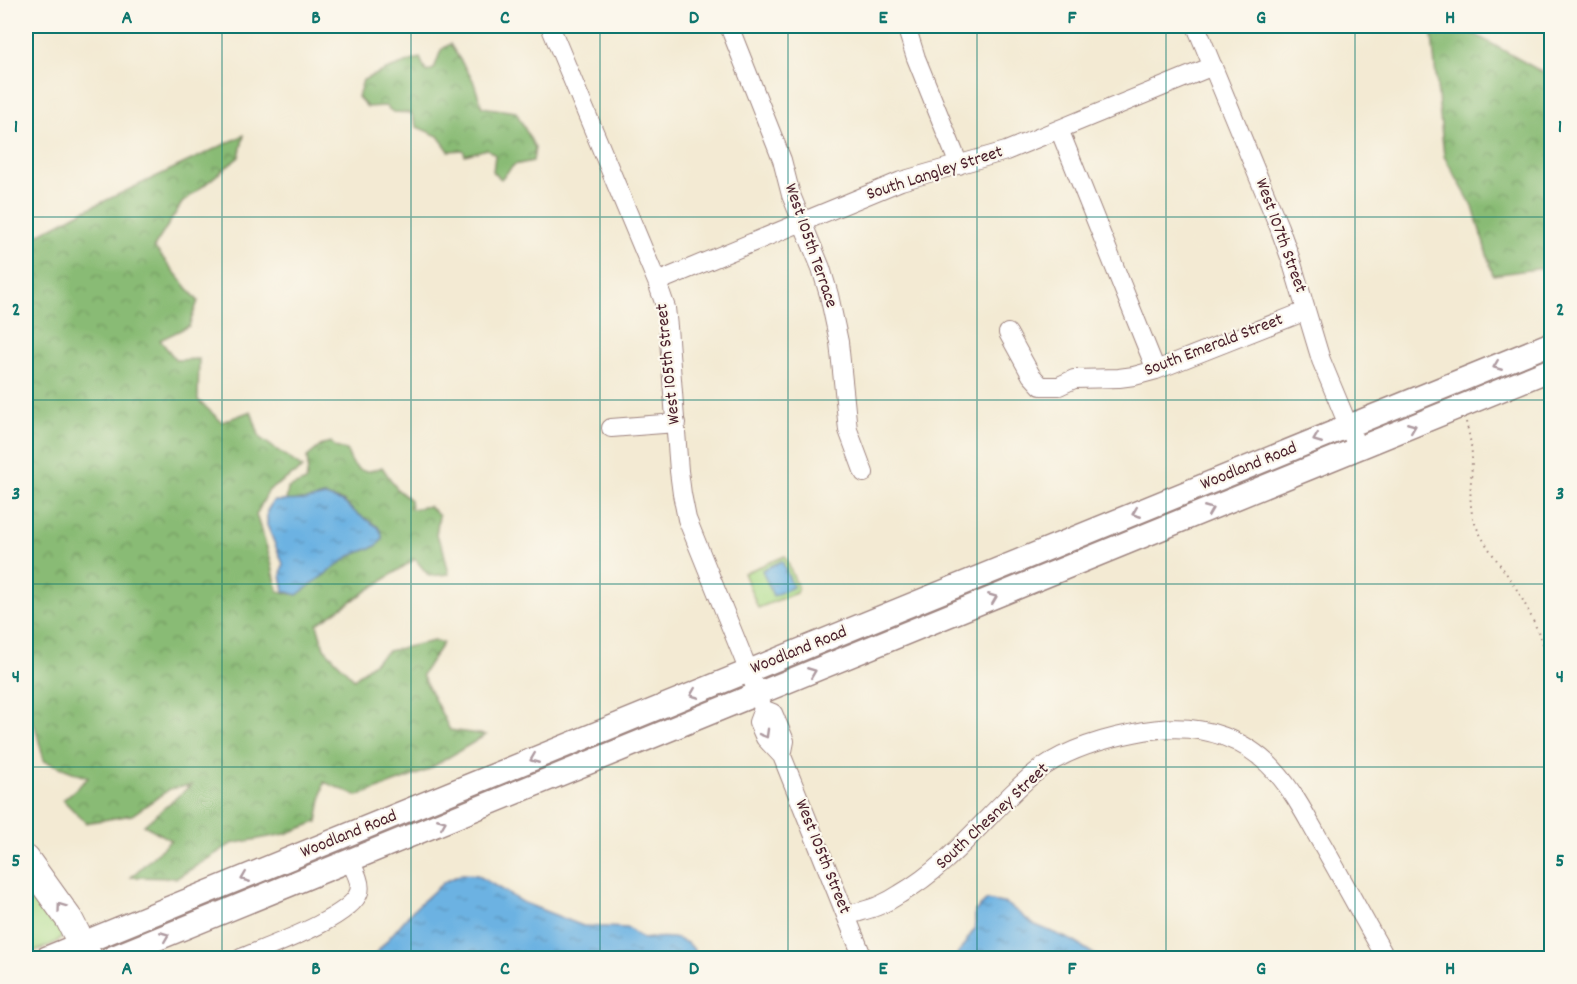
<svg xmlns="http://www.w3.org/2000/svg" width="1577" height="984" font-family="Dekko,sans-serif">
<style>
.grass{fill:#acdb89;stroke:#7b7d5a;stroke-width:1.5}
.forest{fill:url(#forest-crowns);stroke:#6a6d50;stroke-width:1.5}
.water{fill:url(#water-ripples);stroke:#5b6886;stroke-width:1.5}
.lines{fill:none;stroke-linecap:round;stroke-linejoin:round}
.minor-casing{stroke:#9e847f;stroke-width:20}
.major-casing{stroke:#9e847f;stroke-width:25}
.highway-casing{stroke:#9e847f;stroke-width:29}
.path{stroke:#9e847f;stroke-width:2;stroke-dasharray:1.5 4.5;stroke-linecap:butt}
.minor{stroke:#fff;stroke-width:18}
.major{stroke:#fff;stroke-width:22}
.highway{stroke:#fff;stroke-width:27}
.oneway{stroke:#ae9aa0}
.grid{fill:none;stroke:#0f766e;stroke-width:1.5;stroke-opacity:0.55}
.labels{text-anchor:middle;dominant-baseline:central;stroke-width:4.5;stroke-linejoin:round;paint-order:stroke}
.street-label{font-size:18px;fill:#4a1f2b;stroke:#fbf7ec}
.neatline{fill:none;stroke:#0f766e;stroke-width:2}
.grid-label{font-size:20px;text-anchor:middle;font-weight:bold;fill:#0f766e}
</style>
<defs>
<pattern id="forest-crowns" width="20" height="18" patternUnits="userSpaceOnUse" patternTransform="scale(1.5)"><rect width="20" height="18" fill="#89bb75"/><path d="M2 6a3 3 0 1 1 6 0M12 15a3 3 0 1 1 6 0" fill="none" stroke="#729760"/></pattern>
<pattern id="water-ripples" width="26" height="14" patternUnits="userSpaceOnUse" patternTransform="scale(1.5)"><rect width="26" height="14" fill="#6cb2e2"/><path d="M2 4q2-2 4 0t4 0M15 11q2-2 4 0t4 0" fill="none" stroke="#5b90b7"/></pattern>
</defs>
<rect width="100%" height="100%" fill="#fbf7ec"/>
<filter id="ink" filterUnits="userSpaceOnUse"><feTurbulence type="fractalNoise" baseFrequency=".0167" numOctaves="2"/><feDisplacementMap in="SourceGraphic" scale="12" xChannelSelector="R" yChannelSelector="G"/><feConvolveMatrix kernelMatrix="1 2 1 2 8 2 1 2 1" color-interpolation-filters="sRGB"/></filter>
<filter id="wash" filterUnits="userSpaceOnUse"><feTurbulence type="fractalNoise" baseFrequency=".008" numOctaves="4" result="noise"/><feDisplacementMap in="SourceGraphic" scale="24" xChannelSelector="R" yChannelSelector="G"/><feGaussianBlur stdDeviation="1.35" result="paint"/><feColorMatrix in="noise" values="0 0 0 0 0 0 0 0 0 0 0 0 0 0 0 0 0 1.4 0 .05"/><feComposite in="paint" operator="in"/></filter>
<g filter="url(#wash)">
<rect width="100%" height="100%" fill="#f3ead3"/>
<!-- grass -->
<path class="grass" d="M1551,351v10l-176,70 -6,-1 -1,-2z
M1175,509l-15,11 -234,93 25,-16z
M785,556l13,32 -2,5 -38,15 -14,-35z
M575,751l1,3 -18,12 -128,50 6,-8z
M301,862l2,4 -15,10 -180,76 -4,-9z
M26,871l38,63c-7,12 -26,15 -38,20z"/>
<!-- forest -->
<path class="forest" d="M1431,26h49l-4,9 75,42v190l-58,8 -20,-68 -29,-51z
M450,44l23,36 9,27 34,5 19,36 -2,13 -19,4 -13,14 -8,-7 2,-17 -8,-6 -22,6 -2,-5 -14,1 -11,-15 -21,-9 -6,-14 -18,-1 -8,-6 -18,1 -9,-10 5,-17 23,-10 34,-12 6,14 8,-3 7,-19z
M244,135l-5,22 -57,46 -28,44 44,54 -9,25 -29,14 16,20 23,-1 -1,41 24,22 29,-11 9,27 43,30 -34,22 -13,25 13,39 9,37 19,4 53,-39 26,-10 2,-19 -22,-14 -13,-12 -18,-5 -18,4 -21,1 2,-13 18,-7 2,-13 -1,-11 16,-13 8,-2 4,5 12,3c5,20 16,26 35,17l15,22 13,11 1,9 18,-3 10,10 -3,19 7,13 6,26 -20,2 -14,-17 -98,65 7,24 30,31 34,-28 46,-10 9,2 -21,32 28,55 36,5 -62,37 -66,24 -34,-14 -7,40 -32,12 -54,10 -54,34 -46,-1 40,-37 -27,-15 47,-40 -21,4 -38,26 -46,8 -23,-23 25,-22 -44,-17 -9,-35 -9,-13v-473l8,-3 43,-23z"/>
<!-- water -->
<path class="water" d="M325,496l18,6 13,11 22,14 4,7v6l-6,6 -26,10 -53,39 -13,-4 -3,-16 2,-11 -16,-39v-14l6,-10 34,-1z
M782,561l11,26 -20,9 -11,-26z
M462,874l15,1 45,27 61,24 45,2 15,11c18,-2 41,-5 52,12l-3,7h-320l41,-48 31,-28z
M987,900l20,4 26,20 40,17 22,14 9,3h-149l20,-30v-17z"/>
</g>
<g filter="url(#ink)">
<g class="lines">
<defs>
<path id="minor" d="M550,26l107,256 9,26 2,19 11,144 3,23 5,25 71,175 5,15 -5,13 7,16 17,18 81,202
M729,26l53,134 9,35 30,73 8,27 10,47 9,88 16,43
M906,26l10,32 43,107
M1196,26l83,201 12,33 30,100 37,89
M1059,129l97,241
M657,282l244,-101 105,-30 207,-85
M1008,333l23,42 10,11h18l15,-7 45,-1 15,-2 22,-6 150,-59
M611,428l65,-5
M763,709l10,4 12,28 -3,15
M846,916c11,-4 23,-6 34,-11 7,-3 14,-7 20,-11 52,-30 86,-79 131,-118 28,-24 67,-36 103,-43 65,-14 121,3 158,60 11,16 20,34 30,51 22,38 42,76 64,114
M241,958c26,-11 110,-40 118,-66 3,-9 -5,-23 -9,-31"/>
<path id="major" d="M46,958l1506,-615
M111,958l1441,-589"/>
<path id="highway" d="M26,859l43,60 20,39"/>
</defs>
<!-- minor casing -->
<use href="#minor" class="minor-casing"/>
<!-- major casing -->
<use href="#major" class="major-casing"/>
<!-- highway casing -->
<use href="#highway" class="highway-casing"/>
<!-- path -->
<path class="path" d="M1466,422c3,12 6,24 6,36 0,19 -4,41 1,60 8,24 27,45 41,67 16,26 28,54 38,83"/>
<!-- minor -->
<use href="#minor" class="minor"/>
<!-- major -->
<use href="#major" class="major"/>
<!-- highway -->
<use href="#highway" class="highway"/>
</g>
<!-- one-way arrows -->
<defs><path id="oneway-chevron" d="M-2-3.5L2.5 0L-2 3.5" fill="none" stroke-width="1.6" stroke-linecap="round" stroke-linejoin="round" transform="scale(1.5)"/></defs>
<g class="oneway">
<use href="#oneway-chevron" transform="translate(1497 366) rotate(158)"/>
<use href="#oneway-chevron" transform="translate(1412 427) rotate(-22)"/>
<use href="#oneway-chevron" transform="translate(1317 439) rotate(158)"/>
<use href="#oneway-chevron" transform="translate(1209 510) rotate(-22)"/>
<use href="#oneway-chevron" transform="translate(1136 513) rotate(158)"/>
<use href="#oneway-chevron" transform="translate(993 598) rotate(-22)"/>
<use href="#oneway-chevron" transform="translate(812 672) rotate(-22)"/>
<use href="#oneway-chevron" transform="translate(694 694) rotate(158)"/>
<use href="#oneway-chevron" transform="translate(765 734) rotate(60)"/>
<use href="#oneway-chevron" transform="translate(534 759) rotate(158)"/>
<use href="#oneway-chevron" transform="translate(442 823) rotate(-22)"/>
<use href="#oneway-chevron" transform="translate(245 878) rotate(158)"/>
<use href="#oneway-chevron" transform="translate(61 907) rotate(-126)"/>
<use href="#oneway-chevron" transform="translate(165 936) rotate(-22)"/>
</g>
</g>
<!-- grid -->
<path class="grid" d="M222,26v932M411,26v932M600,26v932M788,26v932M977,26v932M1166,26v932M1355,26v932M26,217h1526M26,400h1526M26,584h1526M26,767h1526"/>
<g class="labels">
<!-- street labels -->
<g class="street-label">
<text transform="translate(935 174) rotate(-18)">South Langley Street</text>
<text transform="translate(1280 236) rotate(70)">West 107th Street</text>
<text transform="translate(810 246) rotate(71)">West 105th Terrace</text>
<text transform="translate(1214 346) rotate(-21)">South Emerald Street</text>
<text transform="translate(669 364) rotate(-96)">West 105th Street</text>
<text transform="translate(1249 467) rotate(-22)">Woodland Road</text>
<text transform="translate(799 651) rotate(-22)">Woodland Road</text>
<text transform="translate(993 817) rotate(-43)">South Chesney Street</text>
<text transform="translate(349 835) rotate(-22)">Woodland Road</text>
<text transform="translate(822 857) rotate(68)">West 105th Street</text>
</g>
</g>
<!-- margin -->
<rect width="1577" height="984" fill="none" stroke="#fbf7ec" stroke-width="66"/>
<rect x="33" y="33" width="1511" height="918" class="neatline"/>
<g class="grid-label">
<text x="127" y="23">A</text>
<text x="316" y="23">B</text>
<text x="505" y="23">C</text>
<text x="694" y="23">D</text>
<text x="883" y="23">E</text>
<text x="1072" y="23">F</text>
<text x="1261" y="23">G</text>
<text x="1450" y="23">H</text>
<text x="16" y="132">1</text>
<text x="1560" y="132">1</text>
<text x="16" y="315">2</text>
<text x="1560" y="315">2</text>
<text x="16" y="499">3</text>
<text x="1560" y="499">3</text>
<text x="16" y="682">4</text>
<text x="1560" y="682">4</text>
<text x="16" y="866">5</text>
<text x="1560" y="866">5</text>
<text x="127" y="974">A</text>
<text x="316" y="974">B</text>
<text x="505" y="974">C</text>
<text x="694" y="974">D</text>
<text x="883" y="974">E</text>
<text x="1072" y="974">F</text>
<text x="1261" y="974">G</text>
<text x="1450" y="974">H</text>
</g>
</svg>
